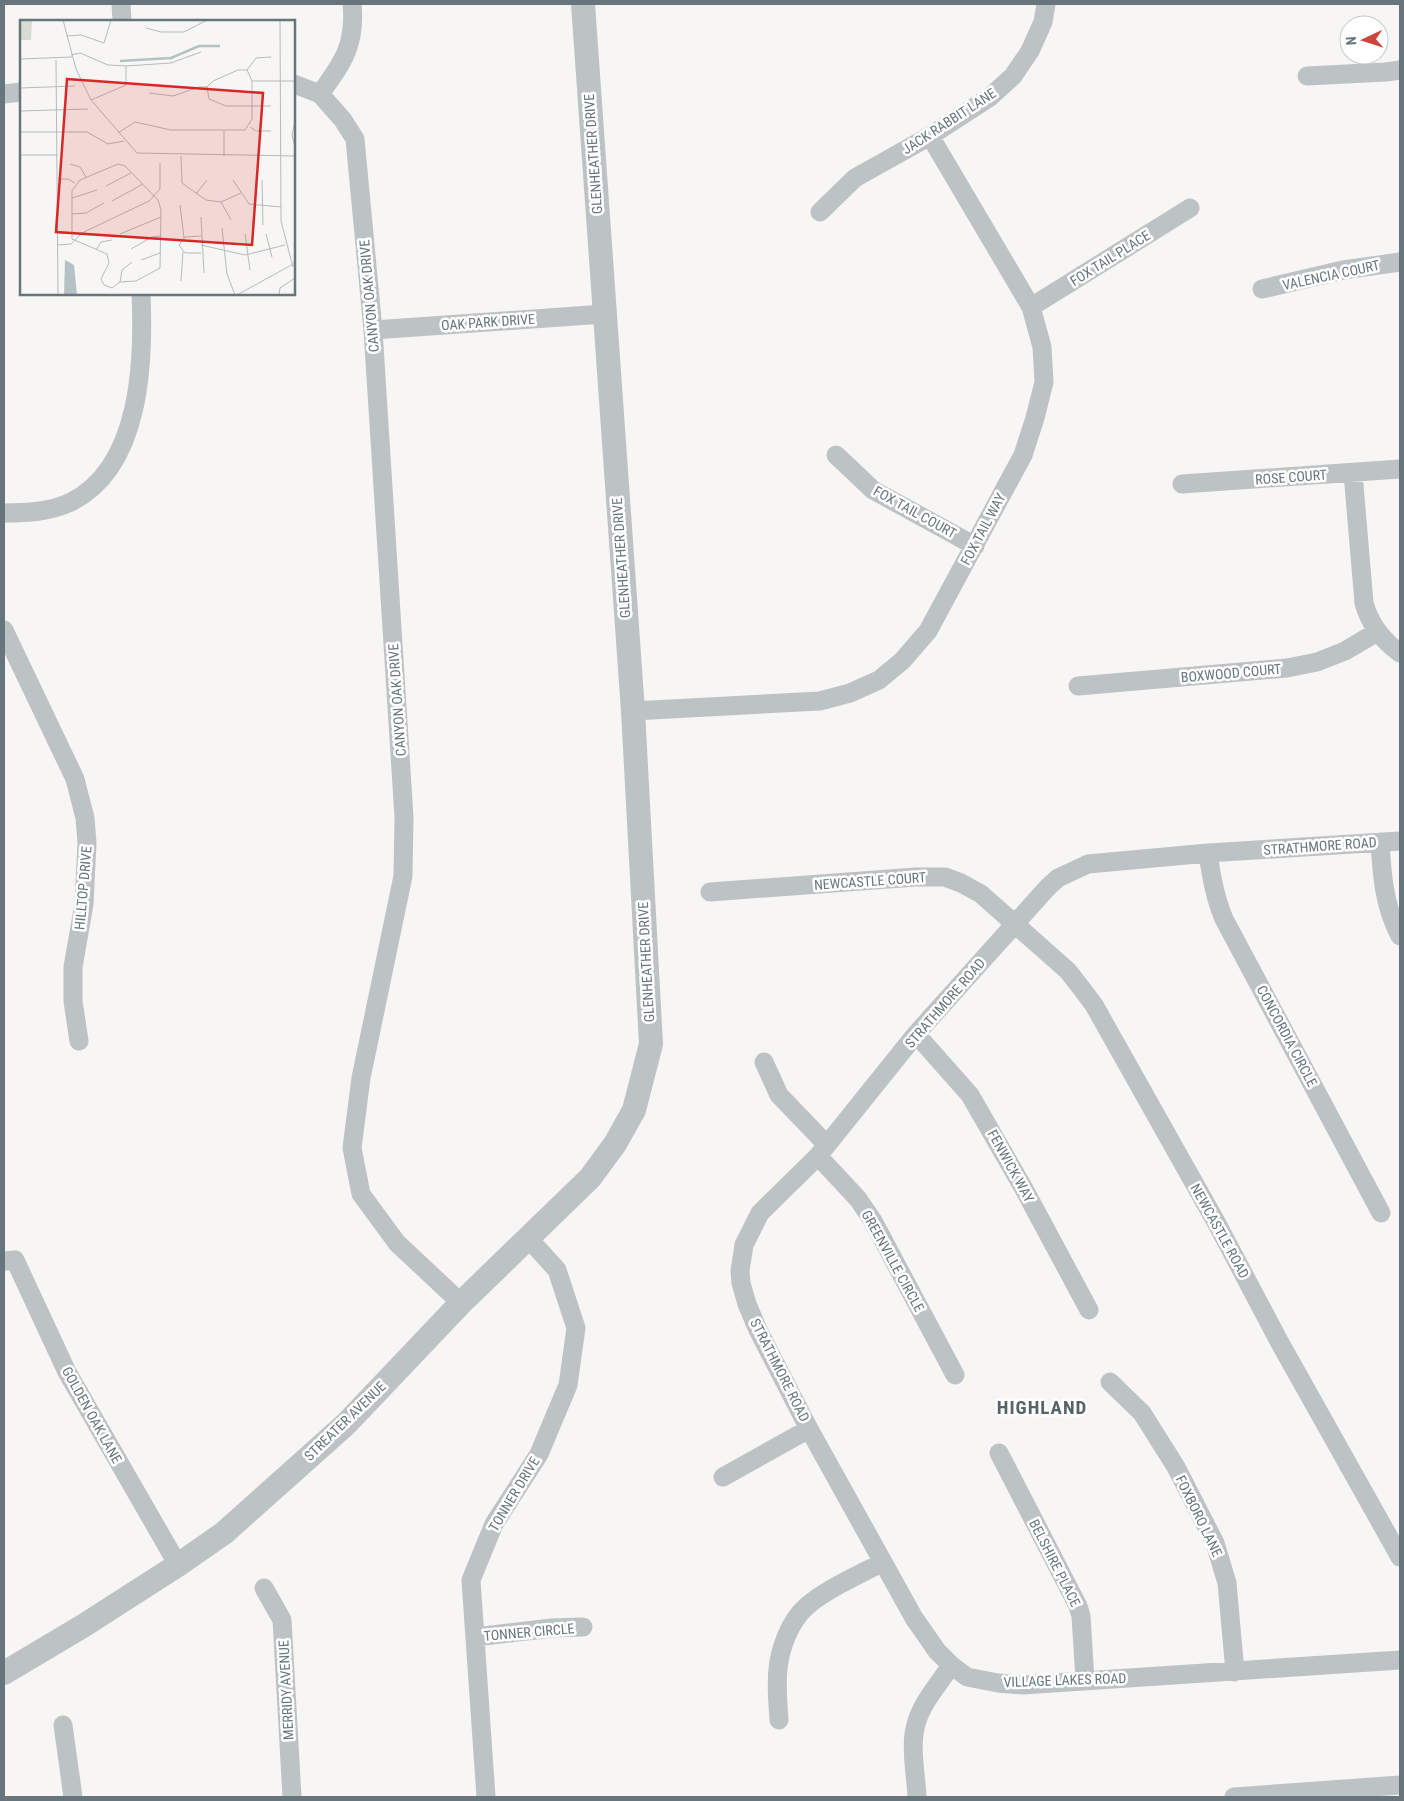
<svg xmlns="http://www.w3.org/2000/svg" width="1404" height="1801" font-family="'Roboto Condensed',sans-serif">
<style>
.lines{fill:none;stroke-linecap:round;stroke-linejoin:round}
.minor{stroke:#bdc2c4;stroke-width:19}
.tertiary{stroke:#bdc2c4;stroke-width:24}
.labels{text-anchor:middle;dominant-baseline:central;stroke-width:5;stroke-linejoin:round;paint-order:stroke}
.street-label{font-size:14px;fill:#66767c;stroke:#fff}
.district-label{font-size:19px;font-weight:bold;letter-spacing:1px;fill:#576368;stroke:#fff}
.inset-river{fill:none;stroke:#b5c2c4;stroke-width:2.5}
.inset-road{fill:none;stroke:#b4bbbd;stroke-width:1}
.view{fill:#d62828;fill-opacity:0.15;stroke:#d62828;stroke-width:2.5}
.inset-edge{fill:none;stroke:#66767c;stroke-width:2.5}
</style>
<rect width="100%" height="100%" fill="#f7f6f4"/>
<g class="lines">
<!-- minor -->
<path class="minor" d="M121,4l1,17
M1307,76l79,-4 14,-2
M294,84l26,10 23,26 12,19 18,191 31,487 -1,59 -42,202 -9,70 9,46 36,49 64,60
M4,94l17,-2
M320,94c23,-32 36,-49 32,-90
M820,212l35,-34 75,-42 60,-39 23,-21 17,-25 13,-29 3,-18
M1262,289l81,-19 57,-8
M1031,307l159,-99
M373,330l231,-16
M836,455l37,35 102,56
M1353,473l11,130c6,22 18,37 36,50
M1182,484l218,-15
M4,513c22,0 46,-1 67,-11 70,-35 73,-140 70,-208
M4,630l71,149 10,39 2,25 -3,61 -11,63v34l6,40
M1078,686l209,-18 30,-6 28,-11 32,-19
M633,711l187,-10 30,-8 29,-13 23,-19 26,-30 95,-176 12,-37 9,-36 -2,-35 -11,-40 -101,-171
M1400,841l-192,12 -120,11 -30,14 -10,9 -132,147 -98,122 -58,57 -16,32 -4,26 1,12 6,21 11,26 51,99 105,189 23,33 14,14 16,12 31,6 25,2 377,-25
M1380,842c2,33 4,64 20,94
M1208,853c3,23 7,45 16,66l157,294
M710,892l206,-15h29l16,6 20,11 87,77 14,18 12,16 122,217 64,121 120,214
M916,1034l54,61 54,94 65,121
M764,1062l15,33 48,50
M818,1156l40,43 15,22 82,154
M4,1261l11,-1 52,112 111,193
M1110,1382l32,31 34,54 39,76 12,40 8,89
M999,1453l79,153 3,10 4,64
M723,1477l86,-48
M264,1588l18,32 10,177
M475,1637l77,-9 31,-1
M779,1720c-1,-17 -3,-34 -1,-51 2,-21 12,-48 28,-62 18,-17 55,-33 77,-45
M63,1725l10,72
M486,1797l-15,-217 23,-56 45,-70 29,-69 8,-57 -19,-58 -29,-32
M917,1797c-1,-24 -8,-53 0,-76 6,-20 23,-38 34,-56
M1234,1797l166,-12"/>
<!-- tertiary -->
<path class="tertiary" d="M4,1673l79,-47 95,-61 46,-32 122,-109 115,-121 129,-125 25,-34 19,-34 17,-66 -18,-333 -50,-707"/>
</g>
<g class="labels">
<!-- street labels -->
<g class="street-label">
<text transform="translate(949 121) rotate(-33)">JACK RABBIT LANE</text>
<text transform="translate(593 154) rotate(-94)">GLENHEATHER DRIVE</text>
<text transform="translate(1110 258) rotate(-32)">FOX TAIL PLACE</text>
<text transform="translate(1331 275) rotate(-12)">VALENCIA COURT</text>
<text transform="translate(369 296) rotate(-95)">CANYON OAK DRIVE</text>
<text transform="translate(488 322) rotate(-4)">OAK PARK DRIVE</text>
<text transform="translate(1291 477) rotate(-4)">ROSE COURT</text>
<text transform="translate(915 512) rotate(29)">FOX TAIL COURT</text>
<text transform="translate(983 529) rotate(-62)">FOX TAIL WAY</text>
<text transform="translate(621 558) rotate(-94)">GLENHEATHER DRIVE</text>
<text transform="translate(1231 673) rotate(-5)">BOXWOOD COURT</text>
<text transform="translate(397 700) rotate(-94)">CANYON OAK DRIVE</text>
<text transform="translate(1320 846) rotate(-4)">STRATHMORE ROAD</text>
<text transform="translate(870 881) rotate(-4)">NEWCASTLE COURT</text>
<text transform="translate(83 888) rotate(-85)">HILLTOP DRIVE</text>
<text transform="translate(646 962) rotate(-93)">GLENHEATHER DRIVE</text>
<text transform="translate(945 1003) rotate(-49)">STRATHMORE ROAD</text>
<text transform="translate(1287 1036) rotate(62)">CONCORDIA CIRCLE</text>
<text transform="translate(1011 1166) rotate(61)">FENWICK WAY</text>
<text transform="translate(1220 1231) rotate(61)">NEWCASTLE ROAD</text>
<text transform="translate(893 1261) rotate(61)">GREENVILLE CIRCLE</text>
<text transform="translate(780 1370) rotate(63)">STRATHMORE ROAD</text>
<text transform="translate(92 1415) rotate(61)">GOLDEN OAK LANE</text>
<text transform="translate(345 1421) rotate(-44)">STREATER AVENUE</text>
<text transform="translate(514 1494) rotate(-59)">TONNER DRIVE</text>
<text transform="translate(1199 1516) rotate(64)">FOXBORO LANE</text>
<text transform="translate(1055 1563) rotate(63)">BELSHIRE PLACE</text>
<text transform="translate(529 1632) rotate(-5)">TONNER CIRCLE</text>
<text transform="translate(1065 1680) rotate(-2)">VILLAGE LAKES ROAD</text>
<text transform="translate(286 1690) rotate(-93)">MERRIDY AVENUE</text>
</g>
<!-- district labels -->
<g class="district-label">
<text x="1042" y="1407">HIGHLAND</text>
</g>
</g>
<!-- overview -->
<g transform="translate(20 20)">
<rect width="275" height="275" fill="#f7f6f4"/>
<path d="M0,0h12l-1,20h-11z" fill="#d8dbd4"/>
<path d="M45,240l9,5 3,30h-13z" fill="#b5c2c4"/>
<path class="inset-river" d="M100,41l51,-3 28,-12h21"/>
<path class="inset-road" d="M43,0l13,49 15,31 46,53 158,3M260,0l1,201 12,46M126,8l15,4h23l23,-12M46,16l15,-1 23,8 7,-23M51,35l9,-2 28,12 18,1 45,-3 30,-11M0,39l52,-2M36,40l2,235M227,50h-9l-25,11 -6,6 2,12 17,7h45M227,50l9,-12 15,-1M232,61h43M0,68l55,-2M129,73l24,3 26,-9h8M71,80l35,-15v-19M0,91l68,-2M275,102l-3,13 3,12M230,107l6,4h15M0,112h67l21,12 16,-3M98,113l17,-11 36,8h74l7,-11v-38l-5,-11M0,135h38M161,136l1,27 24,17 15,2 20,-9M204,136v-25M50,144l10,3 6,10M38,159h10l7,4M213,160l16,24 32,3M242,160l1,45M86,166l25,-13M176,174l11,-14M52,178l25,-8M92,181l31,-17M201,182l10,18M160,185l4,33M52,194l14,-1 18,-10M181,197l3,56M202,208l5,46 8,21M100,214l41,-17M225,214l5,36M246,214l6,23M181,216l-16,1 -6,8 6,8h16M38,225l13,-1 11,-11 67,-32 11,-12v-26M181,225l44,10 40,-10M111,229l21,-12 9,-1M76,230l5,-8 11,-2M121,240l19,-7M161,261l2,-29M92,268l-8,-3 -3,-6 8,-16 -2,-9 -35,-15v-48l8,-11 38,-16 7,2 33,34 3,10 -1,58 -24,13 -16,1M92,268l8,-6 2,-12 10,-8M217,275l58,-32M259,275l1,-7 15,-10"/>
<path class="view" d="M47,59l196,14 -11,152 -196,-13z"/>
<rect width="275" height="275" class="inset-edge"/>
</g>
<!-- border -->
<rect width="1404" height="1801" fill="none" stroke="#66767c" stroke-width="10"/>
<!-- north arrow -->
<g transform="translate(1364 40) rotate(266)"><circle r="24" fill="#ffffff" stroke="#c2c8cb"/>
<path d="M0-4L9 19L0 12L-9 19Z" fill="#ce453d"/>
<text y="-8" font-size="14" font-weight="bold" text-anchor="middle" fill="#66767c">N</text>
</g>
</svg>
